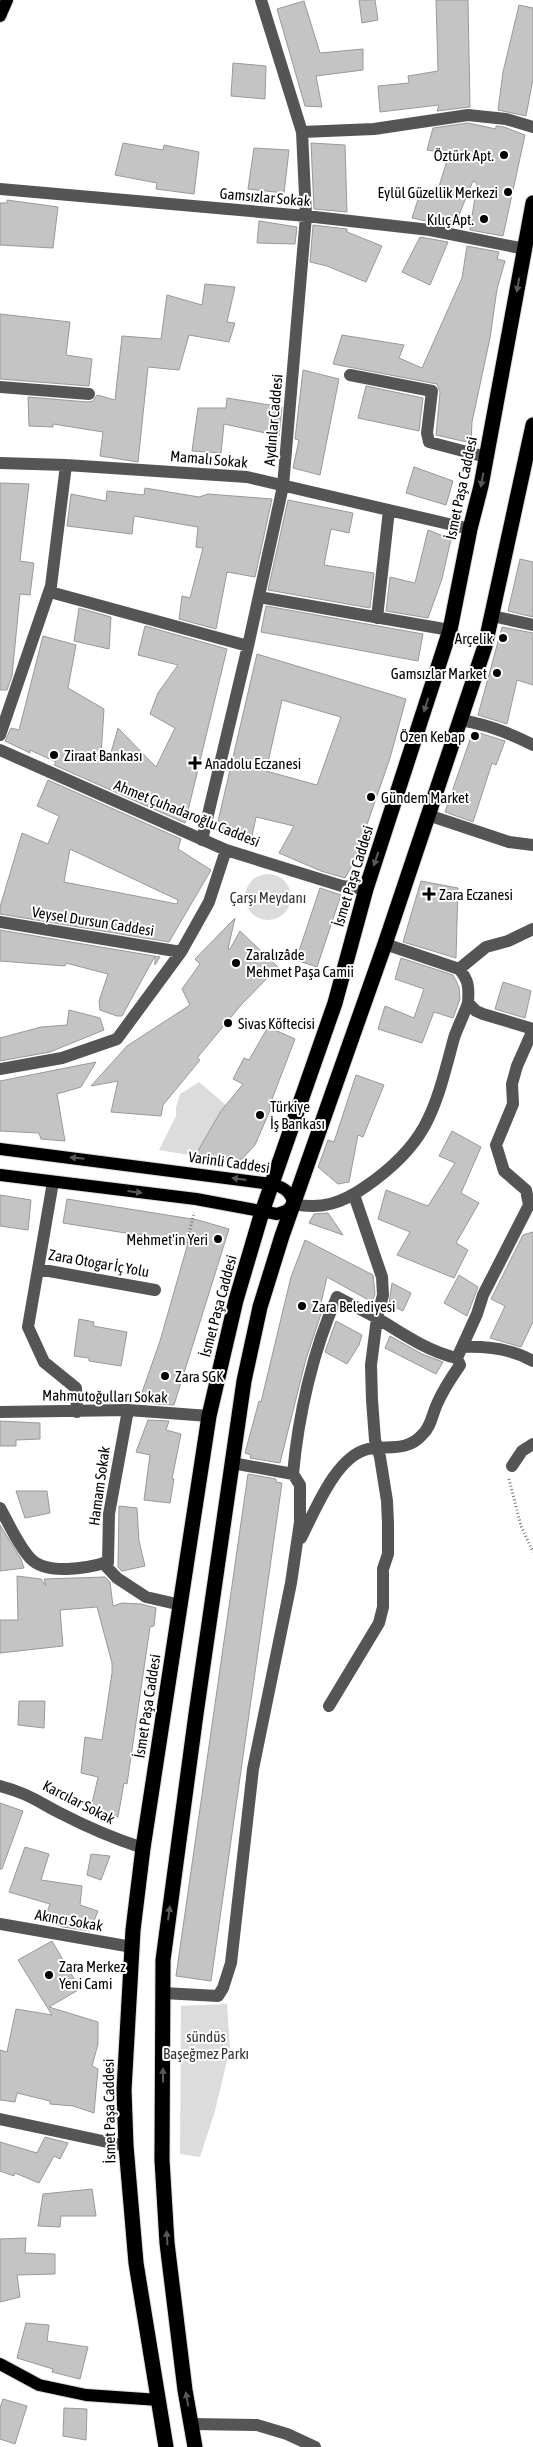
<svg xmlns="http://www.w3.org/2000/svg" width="533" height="2447" font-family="'Asap Condensed',sans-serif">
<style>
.green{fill:#dcdcdc}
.building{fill:#c4c4c4;stroke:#999;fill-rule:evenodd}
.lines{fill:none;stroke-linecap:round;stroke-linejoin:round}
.major-casing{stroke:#dbdbdb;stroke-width:14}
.highway-casing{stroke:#dbdbdb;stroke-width:17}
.path{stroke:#777;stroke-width:3;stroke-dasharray:1 2.5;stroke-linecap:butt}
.minor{stroke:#555;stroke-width:12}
.major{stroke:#000;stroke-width:12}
.highway{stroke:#000;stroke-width:15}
.oneway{fill:#595959}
.poi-dot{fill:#000;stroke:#fff;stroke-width:2}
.labels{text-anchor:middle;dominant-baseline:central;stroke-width:4;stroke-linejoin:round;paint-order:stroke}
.poi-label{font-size:15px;fill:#000;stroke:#fff;text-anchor:start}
.street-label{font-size:15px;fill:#000;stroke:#fff}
.park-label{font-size:15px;fill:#333;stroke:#fff}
</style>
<rect width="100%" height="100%" fill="#fff"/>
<!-- green -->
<path class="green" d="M245 897a23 23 0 1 1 46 0a23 23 0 1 1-46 0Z
M199,1082l27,23 -31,51 -36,-6 17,-34v-8l4,-14z
M227,2004l3,44 -15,63 -15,46 -20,-3 1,-148z"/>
<!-- building -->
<path class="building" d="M359,0h16l3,20 -16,3z
M436,0h32l2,107 -33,4 2,-6 -59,7 -2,-26 31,-3 -1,-7 30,-5z
M304,1l16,52 43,-4v21l-47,6 6,31 -17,-1 -28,-97z
M519,5l14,3v71l-7,37 -28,-6 5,-38z
M233,63l33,3 -1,33 -34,-3z
M468,123l28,6v-3l8,1 21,8 -22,101 -33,-6 7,-47 -4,-2 -19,46 -42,-9 9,-28 16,3 12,-39 -22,-4 6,-22z
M123,143l40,7 1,-5 35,7 -5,42 -38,-5 1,-6 -42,-8z
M311,143l34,2 2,67 -33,-3z
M254,148l35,2 -5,43 -36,-4z
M7,200l51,7 -5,41 -53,-3v-42h7z
M259,221l38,6 -2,17 -38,-1z
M313,225l34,4v3l35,14 -16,36 -39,-16 -17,-4z
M420,237l28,5 -18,43 -28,-13z
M467,246l32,6 -2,7 8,2 -8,28 -7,49 -18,84 -1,21 -35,-8 4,-43 -3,-8 -104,-20 9,-29 62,10 -5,13 23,10 40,-90z
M205,284l30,3 -8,35 8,1 -6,19 -40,-7 -10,35 -31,-3 -10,95 -38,-6 3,-24 -50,-8v3l-24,-1 -1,-29 60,5 5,-1 4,-6 18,5 7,-64 39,3 6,-44 35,10z
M0,314l70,8 -4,33 26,4 -3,27 -89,-7z
M303,370l36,9 -19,96 -27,-7 6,-28 -4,-1z
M366,386l57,12 -4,33 -61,-13z
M227,398l55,9 -3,29 -55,-12 -3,29 -29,-2 6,-43h28z
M414,467l39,14 -7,24 -40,-12z
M0,483l29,1 -9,77 14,2 -4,32 -10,-1 -8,82 -5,14h-7z
M145,488l54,9 9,-3 64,5 -17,78 -28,-5 -11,57 -37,-10 3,-23 8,2 13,-50 -7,-1 2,-20 -64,-11 -2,18 -65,-8 4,-32 35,7 1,-10 37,4z
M288,500l65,13 -4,20 -18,-4 -7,36 50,8 -4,35 -102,-18z
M428,530l23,9 -9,40 -14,39 -42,-7 4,-34 25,6z
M520,559l13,3v55l-25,-6z
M266,606l157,28 -5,27 -157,-29z
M79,608l32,9 -2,32 -35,-8z
M145,626l82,23 -42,174 -131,-58 2,-3 -26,-12v3l-25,-12 6,-13 8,2 24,-94 33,9 -8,43 36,21 -3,46 9,1 8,-28 38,39 19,-39 -25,-14 8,-21 20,-28 -40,-10z
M502,627l31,6v52l-16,-5 -10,44 -29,-9z
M257,654l149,45 -16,59 -36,104 -9,16 -24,-7 -42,-18 15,-27 -38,-9 -5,24 -35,-11zM282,700l59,17 -24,68 -51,-14z
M473,731l32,10 -9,24 -4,-2 -19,59 -28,-10z
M48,780l133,59 -3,10 33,21 -42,72 -169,-28v-7l22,-74 26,11 11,-28 -22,-10zM70,849l108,51 -1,4 -113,-22z
M421,881l37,7 -2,70 -53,-16z
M320,888l21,7 -24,72 -21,-7z
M235,918l-7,31h2l10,-18 38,36 -37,38 -44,53 3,2 -37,45 -2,11 -50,-4 7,-31 -27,5 36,-40 63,-41 -8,-16 18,-25 -5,-5z
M0,930l160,27 -5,8v-9l-33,60h-5l-17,-6 -1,-9 9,-27 -42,-11 -1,3 -65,-5z
M401,958l52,17 6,12 1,12 -7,19 -19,-6 -12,31 -44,-14 7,-23 29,12 10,-29 -29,-10z
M503,982l28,9 -6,27 -30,-9z
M69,1010l31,8 4,12 -54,22 -50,9v-23l41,-11 26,-2z
M268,1027l27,12 -26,68 2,1 -16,37 -13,14 -9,1 -38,-4 26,-45 22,-27 -10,-5 11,-21 5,2z
M96,1062l-15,25 -24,7 8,47 -24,-2 -2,-6 -39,-2v-50z
M356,1075l28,10 -21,52 -5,-2 -9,47 -11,2 -20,-17 10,-27 6,2z
M452,1131l29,16 -20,46 18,10 -23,40 12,7 -14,28 -57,-23 13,-23 -32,-13 8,-29 42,16 27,-43 -16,-7z
M0,1195l31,5 -3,30 -28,-4z
M67,1199l131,21 31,9 -55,176 -20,-1 -14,-6 20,-57 28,-98 -125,-20z
M328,1213l15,22 -34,-12 5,-9z
M533,1232v90l-12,25 -31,-9 15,-32 -14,-7 32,-64z
M305,1240l68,35 2,19 -3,8 -45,-25 -8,35 2,2 -15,45 -26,104 -30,-5 1,-3 -6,-2 14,-52 2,1 30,-125z
M459,1275l19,12 -11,29 -23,-13z
M392,1283l19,10 -8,18 -14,-7z
M79,1319l15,3 -1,4 34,6 -6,34 -32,-5v-3l-15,-2z
M336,1321l26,14 -3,10 -12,19 -22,-12z
M390,1336l32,18 21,8 -7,12 -51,-26z
M148,1420l21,1 -3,9 15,4 -9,45h2l-4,24 -26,-3 6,-45 -14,-3z
M0,1421l40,2v16l-24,1v6h-16z
M248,1474l28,5v3l6,1 -71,498 -35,-5z
M16,1491h31l3,22 -25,5z
M119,1506l18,2 2,33 6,25 -23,5 -4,-4z
M0,1525l21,34 3,9 -24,3z
M17,1576l24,3 5,7 -2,-7 61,-2 5,5 3,24 9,-3 19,1 15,4 -2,18 -4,1 -23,157 -3,-1 -6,34 -27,-9 7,-31 -17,-4 4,-36 17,3 10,-67v-10l-15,-56 -37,3 3,36 -63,7v-33h18z
M19,1701h26l-1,27 -26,-3z
M0,1803l23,8 -21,58h-2z
M25,1847l24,7 -8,26 41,6 -2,19 18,6 -8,20 -27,-4 -19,-8 6,-15 -41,-12z
M91,1854l19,2 -9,24 -14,-5z
M52,1941l28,48 -31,18 49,15v22l-6,22 6,3 -4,44 -21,-7 -23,-2v-3l-33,-8 -2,9 -15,-2v-50l7,2 9,-43 36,6 -34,-55z
M45,2137l23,6 -8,16 -6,-3 -15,27 -24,-10 -1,3 -14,-5v-29l37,11z
M92,2189l4,27h-35l-1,11 -22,-1 5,-32z
M26,2238l-1,15 30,1v20l-38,1 3,22 -20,5v-63z
M26,2323l23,2 -2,16 41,6 -8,32 -28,-7 1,-3 -36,-11z
M3,2399l24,7 -12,38 -15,-5v-31z
M64,2408l23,1 -1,31 -23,-4z"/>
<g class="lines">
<defs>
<path id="major" d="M0,16l7,-16
M0,1149l271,35c13,3 19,7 23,20l-8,7 -9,3 -81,-15 -196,-24
M0,2364l39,21 47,10 73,5"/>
<path id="highway" d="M166,2447l-30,-184 -10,-117 -2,-56 9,-160 10,-82 66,-432 27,-116 26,-88 73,-209 31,-114 84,-259 20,-101 11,-43 52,-283
M195,2447l-10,-57 -18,-147 -5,-83 1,-200 33,-246 48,-333 16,-74 22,-71 103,-292 100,-298 48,-221"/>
</defs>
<!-- major casing -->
<use href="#major" class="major-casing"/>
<!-- highway casing -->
<use href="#highway" class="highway-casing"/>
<!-- path -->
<path class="path" d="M187,1243l7,-31
M509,1479l12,47 12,26"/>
<!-- minor -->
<path class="minor" d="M302,132l72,-3 94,-14 38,4 27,8
M0,189l306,27 124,14 95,19
M350,375l82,16 -5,42 2,9 57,15
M0,387l89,7
M0,463l66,2 181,12 223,52
M50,592l198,54
M259,597l191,33
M492,616l41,9
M377,618l12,-108
M460,720c26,4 50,13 73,25
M0,735l51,-149 15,-121
M0,750l226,100 116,36 24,3
M428,815l81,27 24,3
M202,840l46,-194 35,-160 23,-270 -4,-84 -41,-132
M0,922l181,30
M385,944l74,25c10,11 10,19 9,34l8,8 7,3 50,15
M459,969l27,-22 22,-6 25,-12
M0,1069l62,-11 55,-19 64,-87 28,-50 17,-52
M354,1195l28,82 1,18 -6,23c24,15 52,34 80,40l20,-44 6,-19 46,-90 -3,-15 -22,-19 -8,-26 17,-41 -1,-20 5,-18 16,-36
M294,1204c27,6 48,-1 71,-17 64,-44 70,-78 89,-149 4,-12 10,-23 14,-35
M38,1269l15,-87
M462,1347c24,-1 50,2 71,14
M0,1412l128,-2 81,6
M77,1412l-1,-24 -32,-26 -16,-35 10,-58 117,21
M512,1466l10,-15 11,-7
M293,1474c5,-57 20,-125 44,-177l40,21 -6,47 1,35 3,40 5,17 7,44 1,22v31l-5,15v38l-4,16 -50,83
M0,1508c9,16 18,37 30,50 16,18 58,10 78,4l1,-48 19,-104
M301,1538c14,-27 35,-82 67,-89 19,-4 39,3 54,-14 9,-8 10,-20 15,-31 6,-14 14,-26 23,-39l-3,-7
M103,1563l14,15 29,19 35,8
M0,1786c27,7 37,15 60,27 27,14 55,26 83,35
M0,1924l132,23
M163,1993l55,3 5,-8 8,-25 22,-194 38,-186 9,-61v-37l-7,-11 -61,-11
M0,2119l126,27
M191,2424l66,1 30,9 28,13"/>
<!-- major -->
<use href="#major" class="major"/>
<!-- highway -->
<use href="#highway" class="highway"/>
</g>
<!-- one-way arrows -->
<defs><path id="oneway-solid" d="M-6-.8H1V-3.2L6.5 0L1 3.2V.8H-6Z" transform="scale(1.25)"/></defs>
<g class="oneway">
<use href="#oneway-solid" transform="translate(518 285) rotate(100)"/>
<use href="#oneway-solid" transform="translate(482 480) rotate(101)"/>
<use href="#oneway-solid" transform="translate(426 705) rotate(108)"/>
<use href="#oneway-solid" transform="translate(376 859) rotate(108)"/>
<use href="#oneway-solid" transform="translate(77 1158) rotate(-174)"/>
<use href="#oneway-solid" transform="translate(239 1179) rotate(-172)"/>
<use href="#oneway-solid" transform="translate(135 1192) rotate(7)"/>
<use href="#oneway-solid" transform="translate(169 1913) rotate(-83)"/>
<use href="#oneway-solid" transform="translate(163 2075) rotate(-90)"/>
<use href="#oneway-solid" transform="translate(167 2238) rotate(-94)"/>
<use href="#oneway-solid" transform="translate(187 2399) rotate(-100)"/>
</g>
<!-- markers -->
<g class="poi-dot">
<circle cx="504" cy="155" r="5"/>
<circle cx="508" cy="192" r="5"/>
<circle cx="484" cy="219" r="5"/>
<circle cx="503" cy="638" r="5"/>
<circle cx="497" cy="673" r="5"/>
<circle cx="475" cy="736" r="5"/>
<circle cx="54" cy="755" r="5"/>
<path d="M192.5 755.5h5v5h5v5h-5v5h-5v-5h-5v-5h5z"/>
<circle cx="371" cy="797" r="5"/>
<path d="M426.5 886.5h5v5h5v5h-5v5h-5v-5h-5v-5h5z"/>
<circle cx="236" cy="963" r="5"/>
<circle cx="228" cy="1023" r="5"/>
<circle cx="260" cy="1115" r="5"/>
<circle cx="218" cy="1239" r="5"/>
<circle cx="302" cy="1306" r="5"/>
<circle cx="165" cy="1376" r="5"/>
<circle cx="49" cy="1975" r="5"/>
</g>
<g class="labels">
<!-- poi labels -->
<g class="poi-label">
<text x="494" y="155" text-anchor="end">Öztürk Apt.</text>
<text x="498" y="192" text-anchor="end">Eylül Güzellik Merkezi</text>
<text x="474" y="219" text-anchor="end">Kılıç Apt.</text>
<text x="493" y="638" text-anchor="end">Arçelik</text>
<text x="487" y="673" text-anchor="end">Gamsızlar Market</text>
<text x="465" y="736" text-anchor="end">Özen Kebap</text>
<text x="64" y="755">Ziraat Bankası</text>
<text x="205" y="763">Anadolu Eczanesi</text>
<text x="381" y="797">Gündem Market</text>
<text x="439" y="894">Zara Eczanesi</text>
<text x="246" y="954">Zaralızâde<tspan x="246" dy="17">Mehmet Paşa Camii</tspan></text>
<text x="238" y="1023">Sivas Köftecisi</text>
<text x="270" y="1106">Türkiye<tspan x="270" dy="17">İş Bankası</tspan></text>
<text x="208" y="1239" text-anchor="end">Mehmet'in Yeri</text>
<text x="312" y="1306">Zara Belediyesi</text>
<text x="175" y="1376">Zara SGK</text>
<text x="59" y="1966">Zara Merkez<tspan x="59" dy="17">Yeni Cami</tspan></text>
</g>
<!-- street labels -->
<g class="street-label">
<text transform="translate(265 197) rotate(5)">Gamsızlar Sokak</text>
<text transform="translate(273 420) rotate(-85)">Aydınlar Caddesi</text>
<text transform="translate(209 459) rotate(5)">Mamalı Sokak</text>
<text transform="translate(461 488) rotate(-78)">İsmet Paşa Caddesi</text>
<text transform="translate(187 813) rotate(22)">Ahmet Çuhadaroğlu Caddesi</text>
<text transform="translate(353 876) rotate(-73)">İsmet Paşa Caddesi</text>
<text transform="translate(93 921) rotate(9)">Veysel Dursun Caddesi</text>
<text transform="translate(229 1162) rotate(8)">Varinli Caddesi</text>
<text transform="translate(99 1263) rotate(10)">Zara Otogar İç Yolu</text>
<text transform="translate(218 1306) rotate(-75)">İsmet Paşa Caddesi</text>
<text transform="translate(105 1396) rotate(1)">Mahmutoğulları Sokak</text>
<text transform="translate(99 1486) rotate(-82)">Hamam Sokak</text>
<text transform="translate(147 1706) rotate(-81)">İsmet Paşa Caddesi</text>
<text transform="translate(79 1802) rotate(27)">Karcılar Sokak</text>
<text transform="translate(69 1920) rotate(10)">Akıncı Sokak</text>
<text transform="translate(109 2111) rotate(-91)">İsmet Paşa Caddesi</text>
</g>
<!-- park labels -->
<g class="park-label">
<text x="268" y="897">Çarşı Meydanı</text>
<text x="206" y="2036">sündüs<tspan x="206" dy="17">Başeğmez Parkı</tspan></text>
</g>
</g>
</svg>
